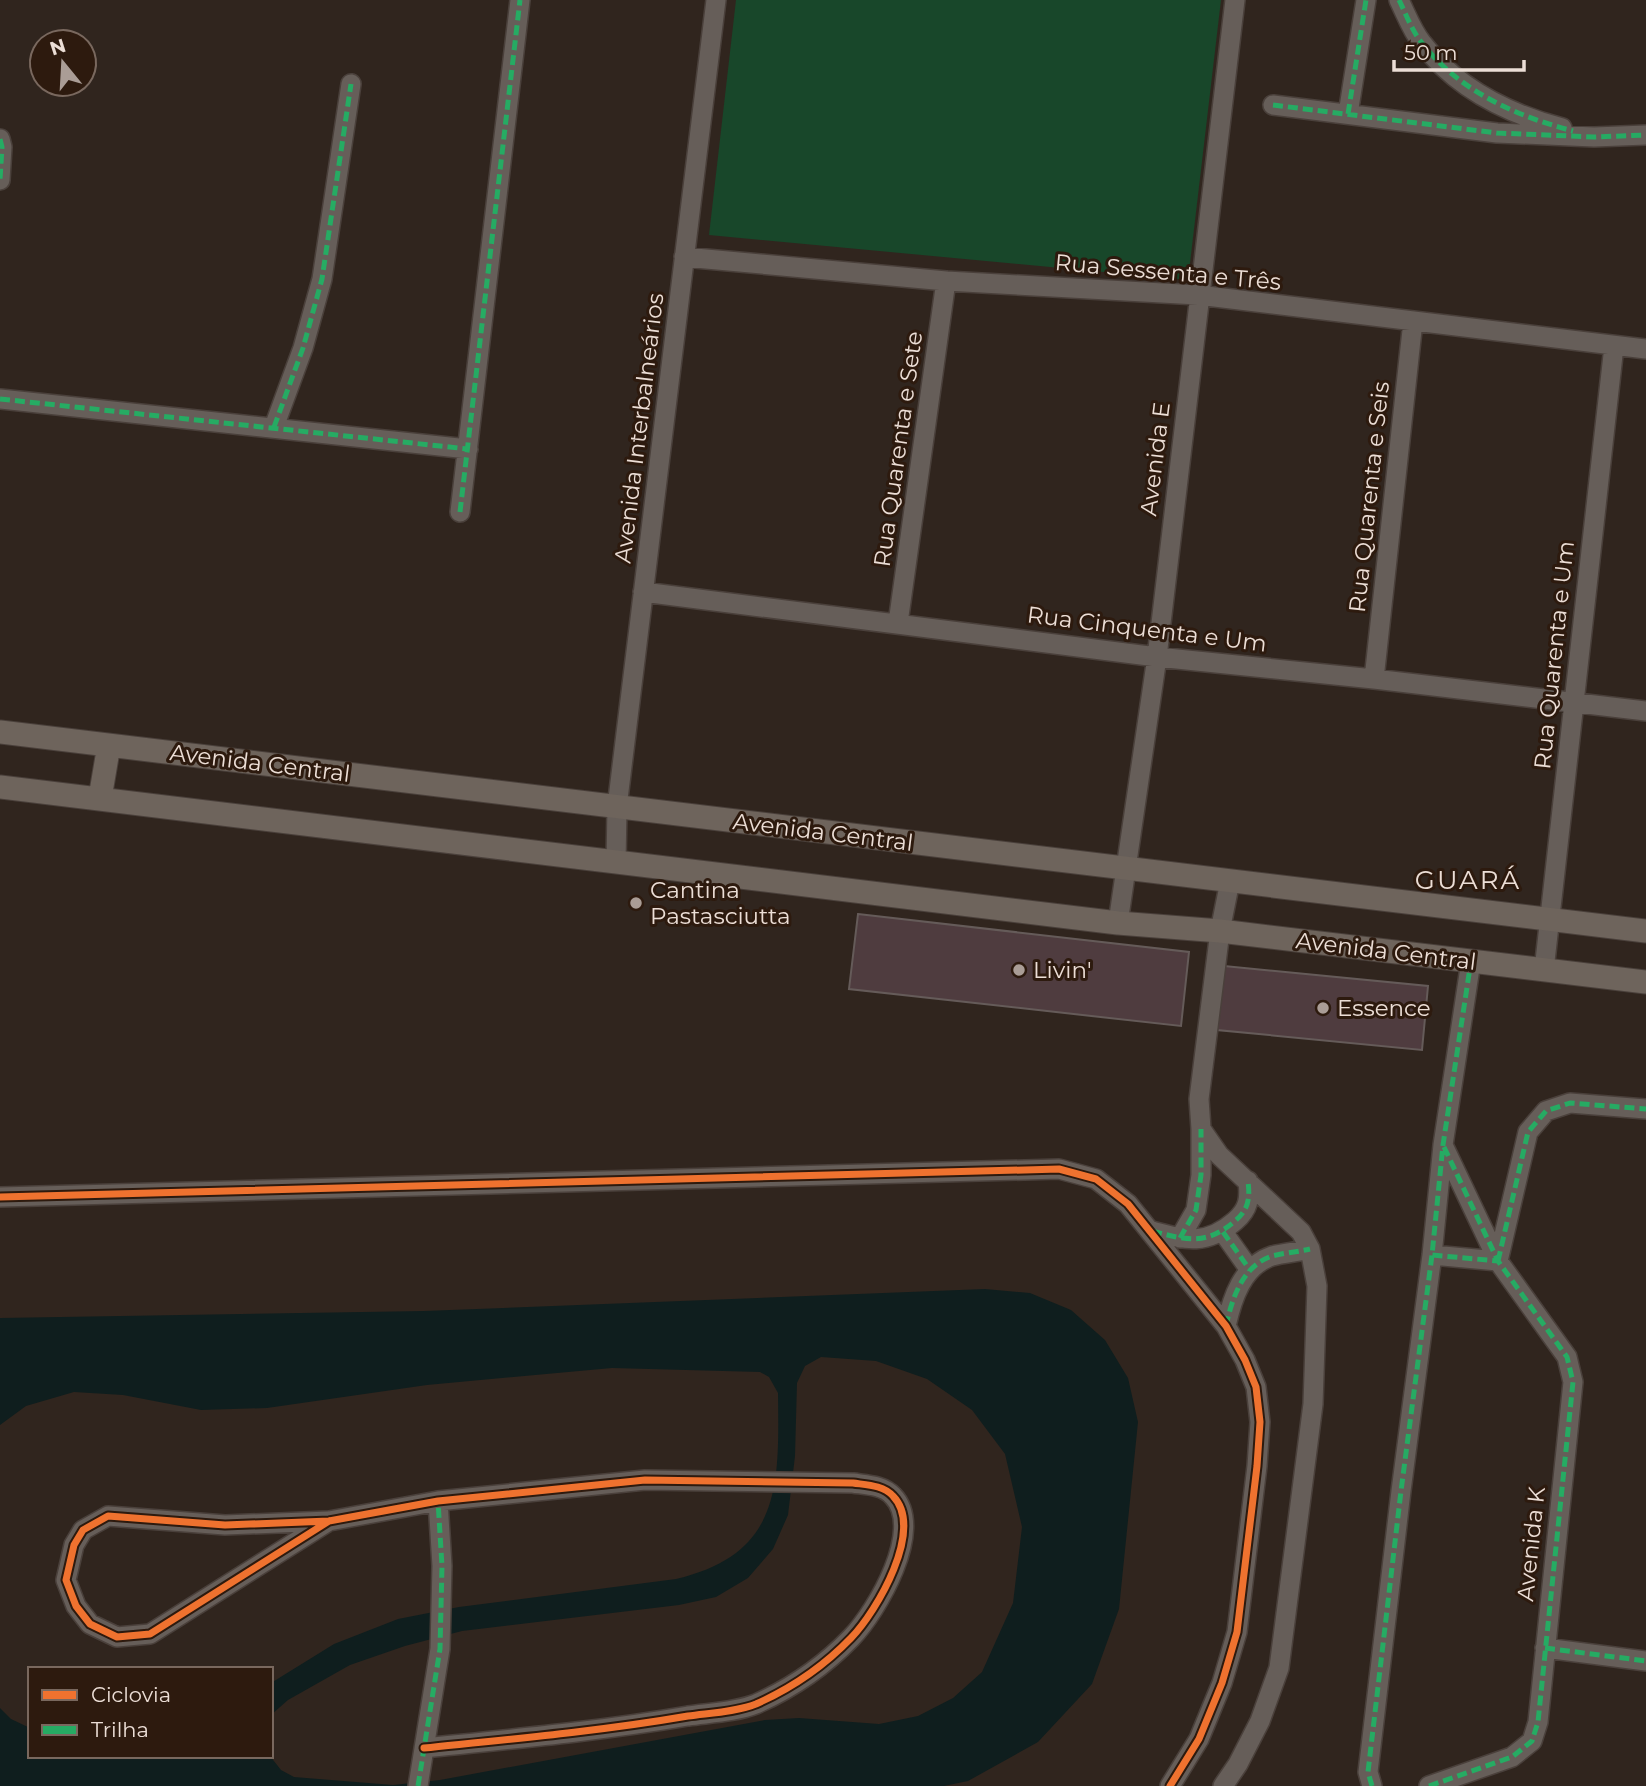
<svg xmlns="http://www.w3.org/2000/svg" width="1646" height="1786" font-family="Montserrat,sans-serif">
<style>
.green{fill:#18472a}
.water{fill:#0f1e1e}
.building{fill:#4f3c3f;stroke:#655b59;stroke-width:2}
.lines{fill:none;stroke-linecap:round;stroke-linejoin:round}
.minor-casing{stroke:#4a403b;stroke-width:22}
.major-casing{stroke:#4a403b;stroke-width:25}
.minor{stroke:#665e59;stroke-width:19}
.major{stroke:#6e645c;stroke-width:23}
.quiet{stroke:#26ab63;stroke-width:5;stroke-dasharray:10 5;stroke-linecap:butt}
.cycleway-casing{stroke:#2d1a0e;stroke-width:11}
.cycleway{stroke:#ef722f;stroke-width:7}
.poi-dot{fill:#aa9d96;stroke:#2d1a0e;stroke-width:2.5}
.labels{text-anchor:middle;dominant-baseline:central;stroke-width:6;stroke-linejoin:round;paint-order:stroke}
.street-label{font-size:23px;fill:#ecded6;stroke:#2d1a0e}
.poi-label{font-size:23px;fill:#ecded6;stroke:#2d1a0e;text-anchor:start}
.quarter-label{font-size:26px;letter-spacing:2px;fill:#ecded6;stroke:#2d1a0e}
</style>
<rect width="100%" height="100%" fill="#30251e"/>
<!-- green -->
<path class="green" d="M736,0h485l-33,280 -479,-45z"/>
<!-- water -->
<path class="water" d="M985,1289l45,4 41,17 34,30 23,38 10,44 -19,187 -27,75 -54,58 -70,39 -24,5h-944v-78l11,11 19,9v28h240l11,14 13,7 99,8 47,-5 325,-60 34,-2 80,6 39,-8 35,-18 29,-26 31,-69 9,-76 -17,-73 -33,-44 -45,-31 -51,-18 -55,-4 -16,9 -8,17 -2,73 -7,59 -15,34 -25,29 -32,19 -37,8 -217,26 -57,15 -55,19 -62,35 -17,15v-32l63,-39 64,-25 61,-12 217,-28c106,-25 103,-94 102,-186l-9,-16 -9,-5 -148,-4 -185,17 -160,23 -66,2 -78,-15 -49,-3 -48,14 -26,19v-107l424,-7z"/>
<!-- building -->
<path class="building" d="M858,914l331,38 -8,74 -332,-37z
M1224,966l204,20 -6,64 -205,-20z"/>
<g class="lines">
<defs>
<path id="minor" d="M1399,0c7,14 13,31 23,43 34,45 87,71 140,85
M1273,105l224,28 97,4 52,-2
M1348,114l18,-114
M0,139l2,8 -2,33
M684,257l262,24 252,14 448,54
M0,399l468,50
M274,427l29,-79 19,-69 29,-195
M460,512l60,-512
M643,592l514,65 217,22 272,32
M898,623l48,-342
M1374,679l39,-358
M616,862l1,-55 99,-807
M1118,923l39,-266 78,-657
M1544,970l70,-624
M1443,1145l55,116
M0,1197l1059,-28 37,10 32,25 98,122 19,34 11,27 4,35 -3,44 -20,166 -15,51 -23,56 -29,47
M1152,1231c34,9 54,15 83,-10 14,-12 15,-23 13,-40
M1223,1232l27,38
M1180,1238l16,-28 5,-35v-46
M1498,1261l30,-129 18,-21 24,-8 76,6
M1226,1326c6,-27 16,-60 46,-70 12,-3 25,-4 38,-7
M329,1521l-179,113 -33,3 -27,-13 -14,-18 -10,-26 8,-35 9,-15 25,-14 117,9 104,-4 109,-20 207,-21 208,3c14,2 30,2 40,13 32,33 -16,115 -42,142 -27,28 -59,50 -95,66 -20,8 -47,9 -68,12 -87,15 -176,23 -264,32
M1545,1648l101,13
M418,1786l22,-137 2,-83 -4,-65
M1223,1786l15,-22 22,-43 19,-53 34,-264 4,-118 -7,-37 -9,-17 -82,-77 -18,-26 -2,-30 21,-168 10,-50
M1372,1786l-4,-14 33,-281 31,-236 11,-110 28,-184
M1429,1786l83,-29 20,-16 6,-19 35,-340 -6,-25 -69,-96 -66,-6"/>
<path id="major" d="M0,732l1646,199
M0,787l1118,136 102,8 426,51
M100,798l9,-53"/>
</defs>
<!-- minor casing -->
<use href="#minor" class="minor-casing"/>
<!-- major casing -->
<use href="#major" class="major-casing"/>
<!-- minor -->
<use href="#minor" class="minor"/>
<!-- major -->
<use href="#major" class="major"/>
<!-- quiet -->
<path class="quiet" d="M1399,0c7,14 13,31 23,43 37,48 94,73 151,88
M1273,105l224,28 97,4 52,-2
M1348,114l18,-114
M0,139l2,8 -2,33
M0,399l468,50
M274,427l29,-79 19,-69 29,-195
M460,512l60,-512
M1444,1147l54,114
M1152,1231c34,9 54,15 83,-10 14,-12 15,-23 13,-40
M1223,1232l27,38
M1180,1238l16,-28 5,-35v-46
M1498,1261l30,-129 18,-21 24,-8 76,6
M1226,1326c6,-27 16,-60 46,-70 12,-3 25,-4 38,-7
M1545,1648l101,13
M418,1786l22,-137 2,-83 -4,-65
M1372,1786l-4,-14 33,-281 31,-236 11,-110 28,-184
M1429,1786l83,-29 20,-16 6,-19 35,-340 -6,-25 -69,-96 -66,-6"/>
<defs>
<path id="cycleway" d="M0,1197l1059,-28 37,10 32,25 98,122 19,34 11,27 4,35 -3,44 -20,166 -15,51 -23,56 -29,47
M329,1521l-179,113 -33,3 -27,-13 -14,-18 -10,-26 8,-35 9,-15 25,-14 117,9 104,-4 109,-20 207,-21 208,3c14,2 30,2 40,13 32,33 -16,115 -42,142 -27,28 -59,50 -95,66 -20,8 -47,9 -68,12 -87,15 -176,23 -264,32"/>
</defs>
<!-- cycleway casing -->
<use href="#cycleway" class="cycleway-casing"/>
<!-- cycleway -->
<use href="#cycleway" class="cycleway"/>
</g>
<!-- markers -->
<g class="poi-dot">
<circle cx="636" cy="903" r="7"/>
<circle cx="1019" cy="970" r="7"/>
<circle cx="1323" cy="1008" r="7"/>
</g>
<g class="labels">
<!-- street labels -->
<g class="street-label">
<text transform="translate(1168 272) rotate(5)">Rua Sessenta e Três</text>
<text transform="translate(639 428) rotate(-83)">Avenida Interbalneários</text>
<text transform="translate(898 449) rotate(-82)">Rua Quarenta e Sete</text>
<text transform="translate(1155 459) rotate(-83)">Avenida E</text>
<text transform="translate(1369 497) rotate(-84)">Rua Quarenta e Seis</text>
<text transform="translate(1147 629) rotate(7)">Rua Cinquenta e Um</text>
<text transform="translate(1554 655) rotate(-84)">Rua Quarenta e Um</text>
<text transform="translate(260 763) rotate(7)">Avenida Central</text>
<text transform="translate(823 832) rotate(7)">Avenida Central</text>
<text transform="translate(1386 951) rotate(7)">Avenida Central</text>
<text transform="translate(1531 1544) rotate(-84)">Avenida K</text>
</g>
<!-- poi labels -->
<g class="poi-label">
<text x="650" y="890">Cantina<tspan x="650" dy="26">Pastasciutta</tspan></text>
<text x="1033" y="970">Livin'</text>
<text x="1337" y="1008">Essence</text>
</g>
<!-- quarter labels -->
<g class="quarter-label">
<text x="1468" y="880">GUARÁ</text>
</g>
</g>
<!-- legend -->
<rect x="28" y="1667" width="245" height="91" fill="#2d1a0e" stroke="#79685e" stroke-width="2"/>
<rect x="42" y="1690" width="35" height="10" fill="#ef722f" stroke="#79685e" stroke-width="2"/>
<text x="91" y="1702" font-size="21" fill="#ecded6">Ciclovia</text>
<rect x="42" y="1725" width="35" height="10" fill="#26ab63" stroke="#79685e" stroke-width="2"/>
<text x="91" y="1737" font-size="21" fill="#ecded6">Trilha</text>
<!-- north arrow -->
<g transform="translate(63 63) rotate(342)"><circle r="33" fill="#2d1a0e" stroke="#79685e" stroke-width="2"/>
<path d="M0-5L12 26L0 18L-12 26Z" fill="#aa9d96"/>
<text y="-10" font-size="19" font-weight="bold" text-anchor="middle" fill="#ecded6">N</text>
</g>
<!-- scale -->
<path d="M1394 60v10h130v-10" fill="none" stroke="#ecded6" stroke-width="3.5"/>
<text x="1404" y="60" font-size="21" fill="#ecded6" stroke="#2d1a0e" stroke-width="5" paint-order="stroke">50 m</text>
</svg>
